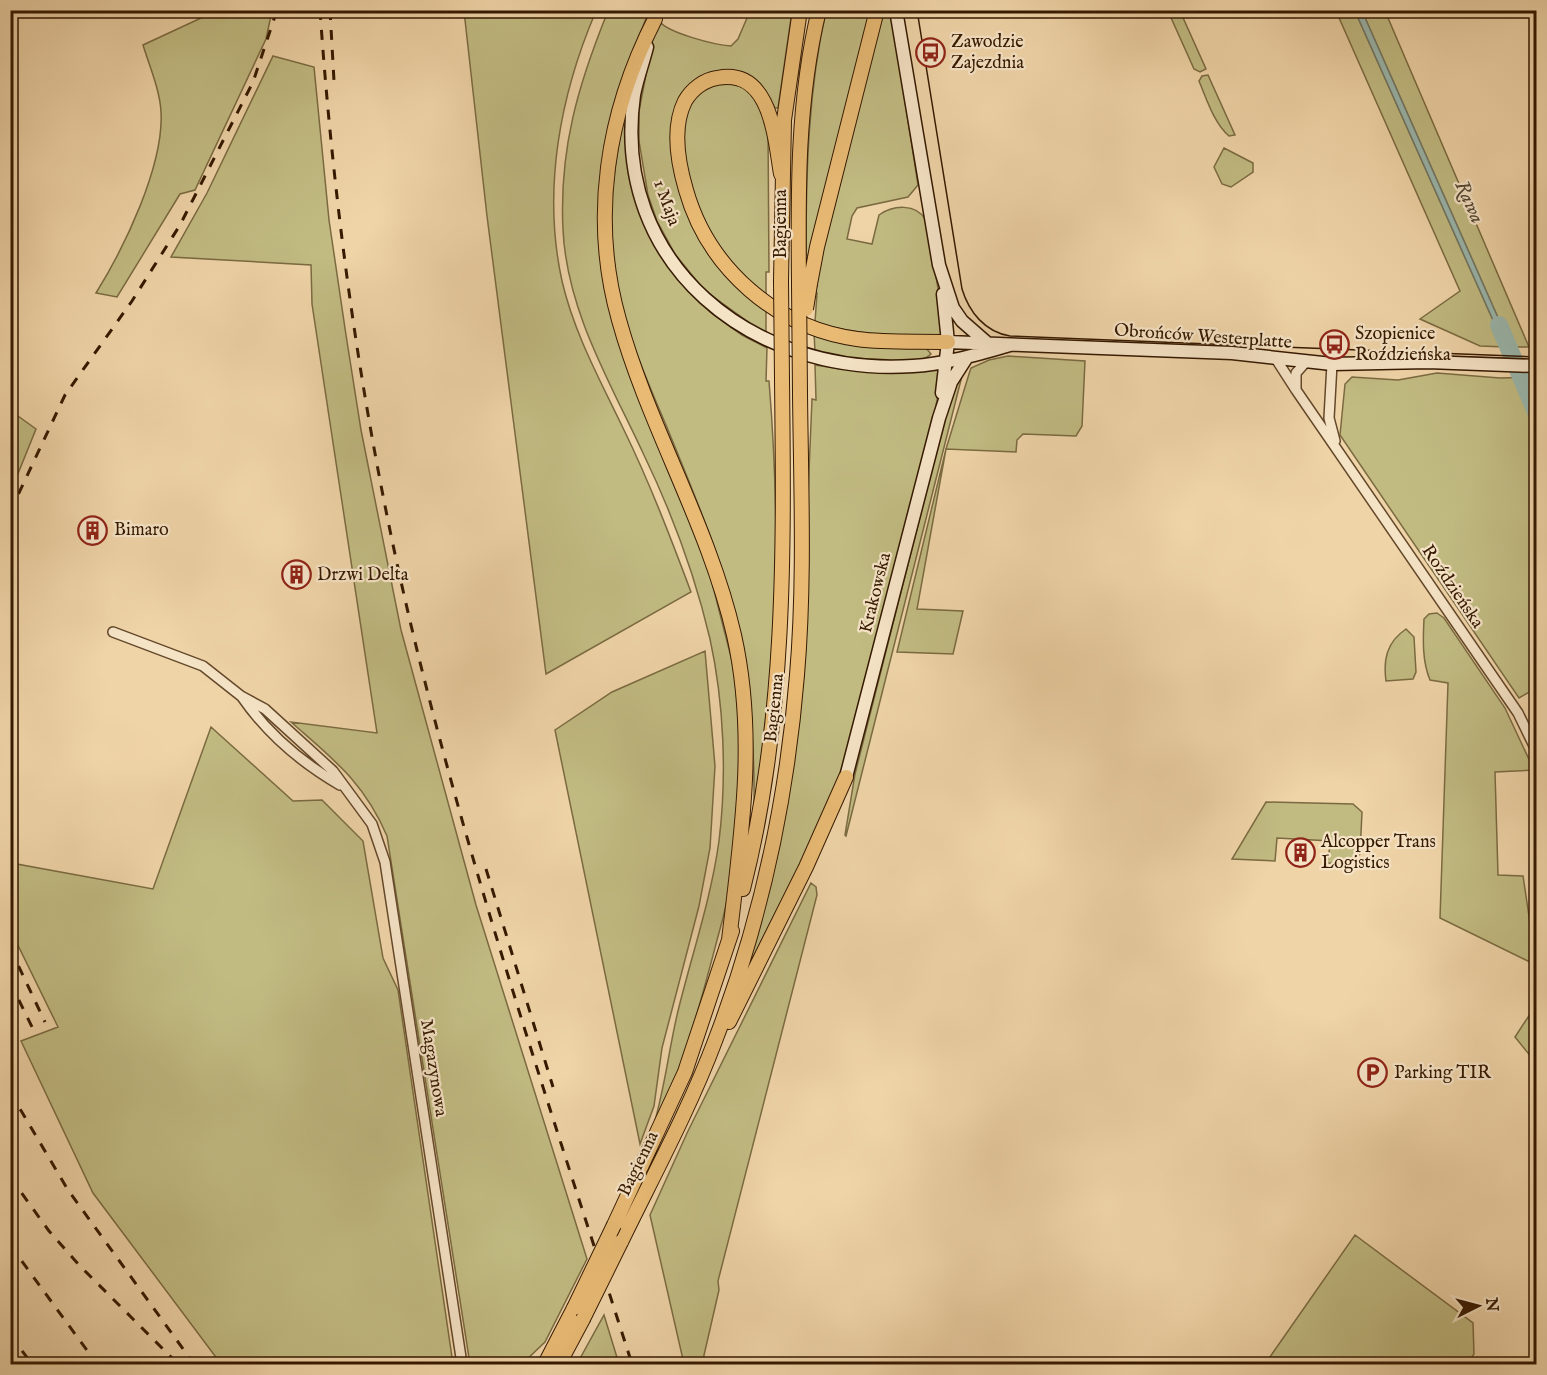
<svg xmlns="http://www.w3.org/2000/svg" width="1547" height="1375" font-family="'IM FELL English',serif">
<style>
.green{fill:#c1bb82;stroke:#7b6a41;stroke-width:1.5}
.water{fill:#9ab7ad;stroke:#727868;stroke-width:1.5}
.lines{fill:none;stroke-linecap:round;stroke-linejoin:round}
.river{stroke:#9ab7ad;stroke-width:18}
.street-casing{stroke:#64482a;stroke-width:12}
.secondary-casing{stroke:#351900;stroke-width:15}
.primary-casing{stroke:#351900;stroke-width:16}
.street{stroke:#f5e3c6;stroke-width:9}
.secondary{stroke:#f5e3c6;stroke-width:12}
.primary{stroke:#e8ba74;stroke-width:14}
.tram{stroke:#351900;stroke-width:1.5}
.rail{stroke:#351900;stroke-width:3;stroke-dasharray:10 10;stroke-linecap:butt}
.primary-bridge-casing{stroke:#351900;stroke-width:16;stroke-linecap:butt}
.primary-bridge{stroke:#e8ba74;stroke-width:14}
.labels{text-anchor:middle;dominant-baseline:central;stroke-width:4.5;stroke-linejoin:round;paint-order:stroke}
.poi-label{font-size:18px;fill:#351900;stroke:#f5e3c6;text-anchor:start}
.street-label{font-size:18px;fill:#351900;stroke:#f5e3c6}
.water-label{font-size:20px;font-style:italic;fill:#534834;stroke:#f5e3c6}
</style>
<rect width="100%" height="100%" fill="#efd4a8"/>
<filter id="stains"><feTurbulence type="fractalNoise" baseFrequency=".00333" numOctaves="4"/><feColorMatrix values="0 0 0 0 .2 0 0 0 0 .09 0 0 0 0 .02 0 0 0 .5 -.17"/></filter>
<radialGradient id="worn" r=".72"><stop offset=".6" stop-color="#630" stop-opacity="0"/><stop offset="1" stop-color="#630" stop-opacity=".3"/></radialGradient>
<!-- green -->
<path class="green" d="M216,11h56l-6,28 -71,151 -15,4 -63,103 -21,-4c28,-45 68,-127 65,-181 -1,-22 -12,-47 -18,-67z
M464,11h132c-36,84 -54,179 -34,270 12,52 38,99 61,147 26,53 47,108 68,164l-145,82 -59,-458z
M608,11h41c-46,112 -66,195 -35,315l94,241 24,94 6,39 4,61 -14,135 -5,22c-19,69 -35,143 -69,206 11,-37 15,-76 24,-113 14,-57 33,-112 41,-170 8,-65 5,-138 -9,-202 -15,-64 -39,-128 -67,-186 -33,-71 -76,-142 -80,-223 -4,-81 15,-145 45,-219z
M750,11h42l-14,97h-3l-9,-15 -20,-17 -60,13 -4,107 3,12 9,21 21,32 27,31 24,17v26l-62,-45 -29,-36 -18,-33 -9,-26 -9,-54v-30l16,-83 4,-7c9,12 56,24 72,25l7,-7z
M826,11h45l-62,244h-3c0,-83 2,-163 20,-244z
M883,11h8l27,174 -10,12 -51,11 -5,8 -5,23 25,5 7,-29c14,-10 37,-12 47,5l15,85 2,30c-45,1 -85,1 -128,-13l2,-29 -3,-1 4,-27z
M1168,11h12l26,58 -6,3 -6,-3z
M1336,11h19l150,336 -25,-1 -60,-27 40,-28z
M1362,11h23l144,336h-18z
M273,56l41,11 15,153 17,115 15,95 40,200 75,275 111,354 -42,83 -23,22h-52l-83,-528c-23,-54 -53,-76 -96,-114l86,11 -65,-429 -1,-39 -140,-8 36,-64z
M1208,75l27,60 -6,1c-15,-13 -22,-36 -30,-55l3,-5z
M727,81l15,5 17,16 9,27 1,143h-3v25c-21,-18 -41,-37 -55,-61 -19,-34 -42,-104 -17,-140 7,-9 22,-11 33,-15z
M627,108l1,42 39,113 43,49 32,23 25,13 -1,33h3c9,111 10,222 -1,334 -2,30 -9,61 -14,91 1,-80 -7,-156 -31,-233 -16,-50 -37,-99 -57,-148 -24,-56 -50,-115 -54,-177 -3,-44 3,-86 11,-130z
M1224,148l29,15v9l-22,15 -9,-3 -8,-17z
M814,333l112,15 5,6c-16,17 -95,3 -116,-3z
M1008,356l77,5 -3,65 -6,10 -53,-2 -6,6 -1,12 -70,-3 -29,160 46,2 -10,43 -56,-2 49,-203 23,-75 2,-6 18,-8z
M815,365c41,7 84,11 125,3l3,3 -10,49 -90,346 -23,59 -76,150 27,-99 37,-380 4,-97 4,1z
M964,368l-118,468 -1,-1 10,-61 99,-392z
M1437,373l63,5 36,-1v311l-17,10 -179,-263 5,-51 7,-7 46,3z
M11,411l25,18 -25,62 -1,-79z
M1437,613l7,5 61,90 29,62 -39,2 3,103 25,1 9,60 4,1v28l-96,-47 8,-235 -18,-3c-8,-19 -7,-41 -6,-61l5,-5z
M1406,629l8,8 2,35 -3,7 -27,2c-3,-22 1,-39 20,-52z
M705,651l10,115 -5,82 -11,58 -37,142 -8,58 -14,38 -85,-414 57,-38z
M211,727l82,74 29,-1 41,41 20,117 15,32 55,374h-232l-128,-171 -72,-152 37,-14 -47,-96v-68l142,26z
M1266,802l87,2 9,8 -2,42 -10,10 -23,-1 4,-22 -54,-3 -2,23 -43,-2z
M811,883l5,4 1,8 -99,386 1,9 -17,74h-18l-34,-149 38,-84z
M1536,1005v58l-21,-26z
M1355,1235l118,88 1,31 -7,10h-202z
M604,1315l15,49h-42z"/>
<!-- water -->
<path class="water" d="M1355,11h7l149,336h-6z"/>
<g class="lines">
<!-- river -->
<path class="river" d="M1499,325l37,87"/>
<defs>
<path id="street" d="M1276,359l20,31
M1305,363l-9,10v17l222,323 18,37
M1332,364l-3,54 6,23
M113,632l90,34 38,30 24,13 68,62 39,53 13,38 77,502
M242,697c25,36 60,66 98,88"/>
<path id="secondary" d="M896,10l43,255 14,43 9,13 24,21
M647,47c-4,16 -10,32 -13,48 -24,170 120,282 279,271 33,-2 65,-12 97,-21
M948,342l284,11 100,11 96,-2 108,4
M942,393l6,-51 -5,-48
M846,777l93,-359 12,-36 16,-25"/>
<path id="primary" d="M655,19c-48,94 -65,199 -36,301 30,108 90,206 115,315 23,102 7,203 -5,305
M781,174c-6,-35 -10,-107 -64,-96 -13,2 -25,11 -32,23 -13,26 -7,62 1,89 22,78 90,138 171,149 30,4 61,2 91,3
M781,281l3,-161 16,-110
M799,284c-1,-92 -2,-184 20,-274
M810,284l7,-37 60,-237
M743,889c43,-168 41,-338 39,-510
M729,1022l77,-155 40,-90
M614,1225l71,-153 47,-141
M621,1242c32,-66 68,-132 94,-201 45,-117 72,-242 82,-366 8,-94 4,-188 3,-282
M545,1364l29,-56
M559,1364l24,-45"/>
</defs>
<!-- street casing -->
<use href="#street" class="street-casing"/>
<!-- secondary casing -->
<use href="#secondary" class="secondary-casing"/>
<!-- primary casing -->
<use href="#primary" class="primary-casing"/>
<!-- street -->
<use href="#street" class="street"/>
<!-- secondary -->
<use href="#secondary" class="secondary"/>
<!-- primary -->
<use href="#primary" class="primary"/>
<!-- tram -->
<path class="tram" d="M917,10l45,279c7,23 23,43 48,47l526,21"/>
<!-- rail -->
<path class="rail" d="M320,10c15,217 46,433 98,644 59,240 139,475 214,710
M330,10l4,71
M10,512l55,-117 67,-94 48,-76 73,-143 24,-72
M486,869l67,218
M10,948l35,74
M10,982l23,47
M10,1092l58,98 126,174
M10,1177l39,54 30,34 99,99
M10,1245l87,119
M10,1335l22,29"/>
<defs>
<path id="primary-bridge" d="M781,281l1,98
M799,284l1,109
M806,309l4,-25
M574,1308l40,-83
M583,1319l38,-77"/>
</defs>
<!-- primary-bridge casing -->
<use href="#primary-bridge" class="primary-bridge-casing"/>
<!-- primary-bridge -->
<use href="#primary-bridge" class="primary-bridge"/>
</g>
<!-- icons -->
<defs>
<symbol id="bus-ring" viewBox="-11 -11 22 22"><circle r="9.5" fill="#f5e3c6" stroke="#8f2418" stroke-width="1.5"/><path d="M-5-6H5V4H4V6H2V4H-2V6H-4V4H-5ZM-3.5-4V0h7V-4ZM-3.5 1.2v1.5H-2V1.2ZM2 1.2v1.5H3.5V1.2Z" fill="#8f2418"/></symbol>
<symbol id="building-ring" viewBox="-11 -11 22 22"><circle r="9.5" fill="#f5e3c6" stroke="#8f2418" stroke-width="1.5"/><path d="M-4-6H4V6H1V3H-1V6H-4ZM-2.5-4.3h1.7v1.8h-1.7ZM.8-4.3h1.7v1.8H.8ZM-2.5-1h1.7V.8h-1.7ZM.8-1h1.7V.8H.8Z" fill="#8f2418"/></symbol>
<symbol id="parking-ring" viewBox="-11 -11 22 22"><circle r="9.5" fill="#f5e3c6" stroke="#8f2418" stroke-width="1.5"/><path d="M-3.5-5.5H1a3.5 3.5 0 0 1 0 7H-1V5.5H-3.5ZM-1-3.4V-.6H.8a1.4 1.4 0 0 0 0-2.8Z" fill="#8f2418"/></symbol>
</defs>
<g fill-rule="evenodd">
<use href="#bus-ring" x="914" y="36" width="33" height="33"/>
<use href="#bus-ring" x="1318" y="328" width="33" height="33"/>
<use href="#building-ring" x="76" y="514" width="33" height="33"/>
<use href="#building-ring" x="280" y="558" width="33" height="33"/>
<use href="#building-ring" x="1284" y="836" width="33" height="33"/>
<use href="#parking-ring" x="1356" y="1056" width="33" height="33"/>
</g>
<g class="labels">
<!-- poi labels -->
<g class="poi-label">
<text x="951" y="42">Zawodzie<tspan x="951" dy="21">Zajezdnia</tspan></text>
<text x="1355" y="334">Szopienice<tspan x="1355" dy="21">Roździeńska</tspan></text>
<text x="114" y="530">Bimaro</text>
<text x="317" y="575">Drzwi Delta</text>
<text x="1321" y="842">Alcopper Trans<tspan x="1321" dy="21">Logistics</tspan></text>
<text x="1394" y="1073">Parking TIR</text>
</g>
<!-- street labels -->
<g class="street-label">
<text transform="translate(666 203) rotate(70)">1 Maja</text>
<text transform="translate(781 224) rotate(-90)">Bagienna</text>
<text transform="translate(1203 337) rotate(4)">Obrońców Westerplatte</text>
<text transform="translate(1452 587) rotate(56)">Roździeńska</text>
<text transform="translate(876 593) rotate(-76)">Krakowska</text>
<text transform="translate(775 708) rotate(-84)">Bagienna</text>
<text transform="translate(433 1068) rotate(81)">Magazynowa</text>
<text transform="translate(639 1164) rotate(-64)">Bagienna</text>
</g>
<!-- water labels -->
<g class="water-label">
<text transform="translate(1469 202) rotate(66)">Rawa</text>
</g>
</g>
<!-- margin -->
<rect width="1547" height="1375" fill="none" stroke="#efd4a8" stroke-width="36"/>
<rect x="12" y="12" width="1523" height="1351" fill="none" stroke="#351900" stroke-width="3"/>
<rect x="18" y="18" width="1511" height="1339" fill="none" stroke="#351900" stroke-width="1.5"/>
<!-- north arrow -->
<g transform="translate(1478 1306) rotate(84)" stroke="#f5e3c6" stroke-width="4.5" paint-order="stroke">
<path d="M0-4.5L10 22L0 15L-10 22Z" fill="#351900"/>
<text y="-9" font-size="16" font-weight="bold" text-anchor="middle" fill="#351900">N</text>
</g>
<rect width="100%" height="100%" filter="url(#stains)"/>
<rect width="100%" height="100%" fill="url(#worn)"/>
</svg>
